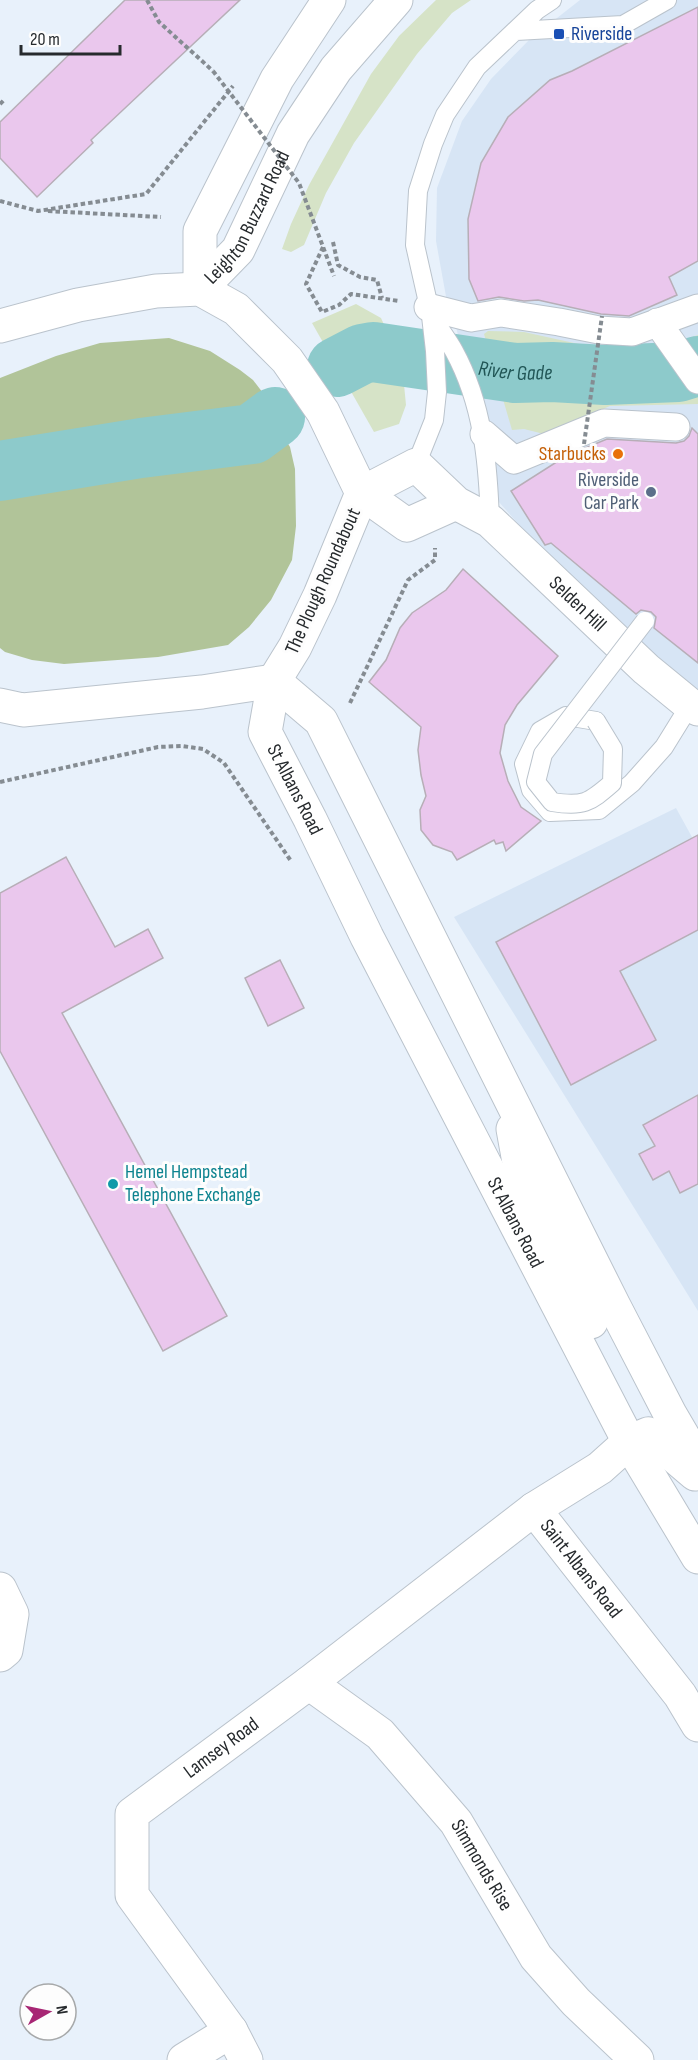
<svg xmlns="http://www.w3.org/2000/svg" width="698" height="2060" font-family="'Sofia Sans Condensed',sans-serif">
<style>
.built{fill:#d7e5f5}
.green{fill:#d6e3c7}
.forest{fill:#b1c499}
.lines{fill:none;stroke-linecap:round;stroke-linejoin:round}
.river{stroke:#8dcacb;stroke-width:60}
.building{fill:#eac7ed;stroke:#b7aeb7;stroke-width:1.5}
.service-casing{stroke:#bac3cc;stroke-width:20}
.pedestrian-casing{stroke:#bac3cc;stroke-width:29}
.minor-casing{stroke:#bac3cc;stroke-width:35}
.primary-casing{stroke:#bac3cc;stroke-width:35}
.path{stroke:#858c92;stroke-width:4;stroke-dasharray:4.5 3;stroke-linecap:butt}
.service{stroke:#fff;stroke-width:18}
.pedestrian{stroke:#fff;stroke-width:27}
.minor{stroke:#fff;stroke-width:33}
.primary{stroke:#fff;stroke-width:33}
.service-bridge-casing{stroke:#bac3cc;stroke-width:20;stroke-linecap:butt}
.path-bridge{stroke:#858c92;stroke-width:4;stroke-dasharray:4.5 3;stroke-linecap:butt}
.service-bridge{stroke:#fff;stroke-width:18}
.transit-dot{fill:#1a4fb4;stroke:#fdfdfd;stroke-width:2}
.food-dot{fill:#e8710a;stroke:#fdfdfd;stroke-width:2}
.service-dot{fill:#5c6f8a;stroke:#fdfdfd;stroke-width:2}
.culture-dot{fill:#0f9aa8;stroke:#fdfdfd;stroke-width:2}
.labels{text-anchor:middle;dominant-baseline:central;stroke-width:6;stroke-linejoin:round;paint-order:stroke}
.transit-label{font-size:20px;fill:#164399;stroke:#fdfdfd;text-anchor:start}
.street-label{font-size:20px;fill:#262a2d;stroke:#fdfdfd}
.food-label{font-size:20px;fill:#c56008;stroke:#fdfdfd;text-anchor:end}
.service-label{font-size:20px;fill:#4e5e75;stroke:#fdfdfd;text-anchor:end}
.culture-label{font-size:20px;fill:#0d838f;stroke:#fdfdfd;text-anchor:start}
.water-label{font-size:21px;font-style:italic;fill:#215656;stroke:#fdfdfd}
</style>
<rect width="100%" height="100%" fill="#e8f1fb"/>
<!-- built -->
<path class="built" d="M580,0h118v709l-52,-40 -147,-167 -43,-175 -9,-25 -11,-61 1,-53 25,-67 29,-42 38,-39z
M676,808l22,40v463l-244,-394z"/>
<!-- green -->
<path class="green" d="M436,0h35l-19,13 -35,41 -63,89 -28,50 -22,52 -13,7 -9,-3 9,-25 18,-39 62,-111 28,-38z
M356,304l25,14 21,46 4,41 -7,19 -25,8 -62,-109z
M488,331l36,1 91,20 19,1 22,-3 42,-15v69l-88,2 -66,28 -20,-5 -12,1 -28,-96z"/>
<!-- forest -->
<path class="forest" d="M169,338l41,13 30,19 13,10 10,13 2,14 25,40 5,22 1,57 -4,34 -21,40 -22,27 -21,18 -70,12 -94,7 -32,-4 -27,-8 -5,-4v-270l56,-22 44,-13z"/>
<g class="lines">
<!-- river -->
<g class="river">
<path id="s1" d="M337,367l25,-13 11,-2 142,21 37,-1 53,3 73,-3 20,-6"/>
<path d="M0,471l141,-23 111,-14 23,-17"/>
</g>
</g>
<!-- building -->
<path class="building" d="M125,0h115l-149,140 2,3 -56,54 -37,-39v-36z
M698,7v254l-29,16 8,18 -48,21 -28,-2 -63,-14 -14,1 -25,-4 -21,4 -9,-22 -1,-60 13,-56 27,-46 42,-37 22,-9z
M692,428l6,6v229l-44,-35 2,-11 -5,-5 -10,-2 -5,4 -85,-71 -6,2 -34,-54 55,-35 41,-17 69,4 8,-2 5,-5z
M463,569l95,87 -41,49 -12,20 -5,28 8,28 13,26 20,14 -35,30 -3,-9 -7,2 -2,-4 -37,20 -5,-8 -19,-7 -12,-15 -1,-20 6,-14 -5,-21 -3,-25 3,-23 -52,-45 17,-22 14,-32 12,-15 34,-23z
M698,835v95l-78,41 36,69 -85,45 -75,-143z
M66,857l49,90 33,-18 15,29 -101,55 165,303 -64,35 -163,-300v-158z
M280,960l24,48 -36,18 -23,-48z
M698,1095v89l-18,9 -11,-22 -16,9 -14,-26 16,-8 -12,-21z"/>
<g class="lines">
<defs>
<path id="service" d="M516,31l107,-6 44,-25
M434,320c6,10 14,20 20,31 29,53 34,111 36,170
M416,465l18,-45 3,-28 -2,-41 -4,-35 -16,-71 3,-54 15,-47 12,-29 32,-48 60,-57 15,-10
M596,721l-30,-5 -26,15 -16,33 7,26 19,22 49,-2 33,-27 32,-36 26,-42"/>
<path id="pedestrian" d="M428,307l43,11 30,-5 58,9 40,8 33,2 66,-24
M657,322l41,58
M484,434l30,26 90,-37 72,4"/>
<g id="minor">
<path id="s2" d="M456,503l-49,22 -45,-32 54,-28 40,38 34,18 156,148 44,36 8,4"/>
<path id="s3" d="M534,1509l146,186 18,30"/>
<path d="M0,1589l12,25 -6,36 -6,5"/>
<path id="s4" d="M309,1683l71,51 76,88 80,135 40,45 61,58"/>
<path d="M184,2060l47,-29"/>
<path id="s5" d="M246,2060l-15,-29 -99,-136v-81l177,-131 225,-174 66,-41 29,-26"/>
</g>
<g id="primary">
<path id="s6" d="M200,289l38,-39 55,-116 43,-65 60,-69"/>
<path d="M200,289v-58l77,-152 52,-79"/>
<path id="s7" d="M0,326l78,-21 78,-14 44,-2 36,20 51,51 36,52 39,81 -42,102 -25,52 -21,34 -9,51 45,87 57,118 262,505 69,115"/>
<path d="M274,681l47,40 293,585 56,108 28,48"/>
<path d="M0,705l23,5 179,-18 72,-11"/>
<path d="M513,1129l9,50 69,143"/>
<path d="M629,1442l19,-8 47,40"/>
</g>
</defs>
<!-- service casing -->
<use href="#service" class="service-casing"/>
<!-- pedestrian casing -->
<use href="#pedestrian" class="pedestrian-casing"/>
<!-- minor casing -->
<use href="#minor" class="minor-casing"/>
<!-- primary casing -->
<use href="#primary" class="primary-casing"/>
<!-- path -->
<path class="path" d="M147,0l12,22 54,49
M0,104l4,-4
M0,201l38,10 108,-17 87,-108
M48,211l113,6
M333,242l5,23 22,12 17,3 5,18
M323,247l-17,37 16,28 17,-7 12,-11 48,7
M350,703l58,-123 27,-20v-12
M0,782l158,-35 24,-1 21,3 21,14 67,98"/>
<!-- service -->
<use href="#service" class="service"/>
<!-- pedestrian -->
<use href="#pedestrian" class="pedestrian"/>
<!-- minor -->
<use href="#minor" class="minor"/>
<!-- primary -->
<use href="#primary" class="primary"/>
<defs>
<path id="service-bridge" d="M596,721l17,28 -1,34c-23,20 -29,24 -60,19l-16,-20 7,-28 102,-133"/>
</defs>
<!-- service-bridge casing -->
<use href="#service-bridge" class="service-bridge-casing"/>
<!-- path-bridge -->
<path class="path-bridge" d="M213,71l86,112 35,93
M584,444l18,-128"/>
<!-- service-bridge -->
<use href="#service-bridge" class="service-bridge"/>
</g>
<!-- markers -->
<rect class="transit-dot" x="553" y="28" width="12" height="12" rx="3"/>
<circle class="food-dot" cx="618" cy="454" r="6"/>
<circle class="service-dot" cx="651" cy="492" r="6"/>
<circle class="culture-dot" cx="113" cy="1184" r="6"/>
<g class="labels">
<!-- transit labels -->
<g class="transit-label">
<text x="571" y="34">Riverside</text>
</g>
<!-- street labels -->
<g class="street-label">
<text stroke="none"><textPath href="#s6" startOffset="87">Leighton Buzzard Road</textPath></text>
<text transform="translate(323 581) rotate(-66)">The Plough Roundabout</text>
<text stroke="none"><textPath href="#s2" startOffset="384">Selden Hill</textPath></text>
<text stroke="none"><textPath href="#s7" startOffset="795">St Albans Road</textPath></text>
<text stroke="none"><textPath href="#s7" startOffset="1281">St Albans Road</textPath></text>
<text stroke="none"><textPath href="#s3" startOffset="76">Saint Albans Road</textPath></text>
<text stroke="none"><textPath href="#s5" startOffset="393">Lamsey Road</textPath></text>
<text stroke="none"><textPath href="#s4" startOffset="254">Simmonds Rise</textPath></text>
</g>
<!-- food labels -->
<g class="food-label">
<text x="606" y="454">Starbucks</text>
</g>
<!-- service labels -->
<g class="service-label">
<text x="639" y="480">Riverside<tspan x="639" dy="23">Car Park</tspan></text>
</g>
<!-- culture labels -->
<g class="culture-label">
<text x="125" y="1172">Hemel Hempstead<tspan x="125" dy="23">Telephone Exchange</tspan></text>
</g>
<!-- water labels -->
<g class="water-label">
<text stroke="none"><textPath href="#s1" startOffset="183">River Gade</textPath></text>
</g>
</g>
<!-- north arrow -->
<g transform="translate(48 2012) rotate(81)"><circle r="28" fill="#fdfdfd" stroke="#a7a9aa" stroke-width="1.5"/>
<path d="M0-4.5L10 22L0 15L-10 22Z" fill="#a72674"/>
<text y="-9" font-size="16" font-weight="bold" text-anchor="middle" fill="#262a2d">N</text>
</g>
<!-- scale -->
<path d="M21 45v9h99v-9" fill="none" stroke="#262a2d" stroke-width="3"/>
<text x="30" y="45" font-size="18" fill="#262a2d" stroke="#fdfdfd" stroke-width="4.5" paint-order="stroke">20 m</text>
</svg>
